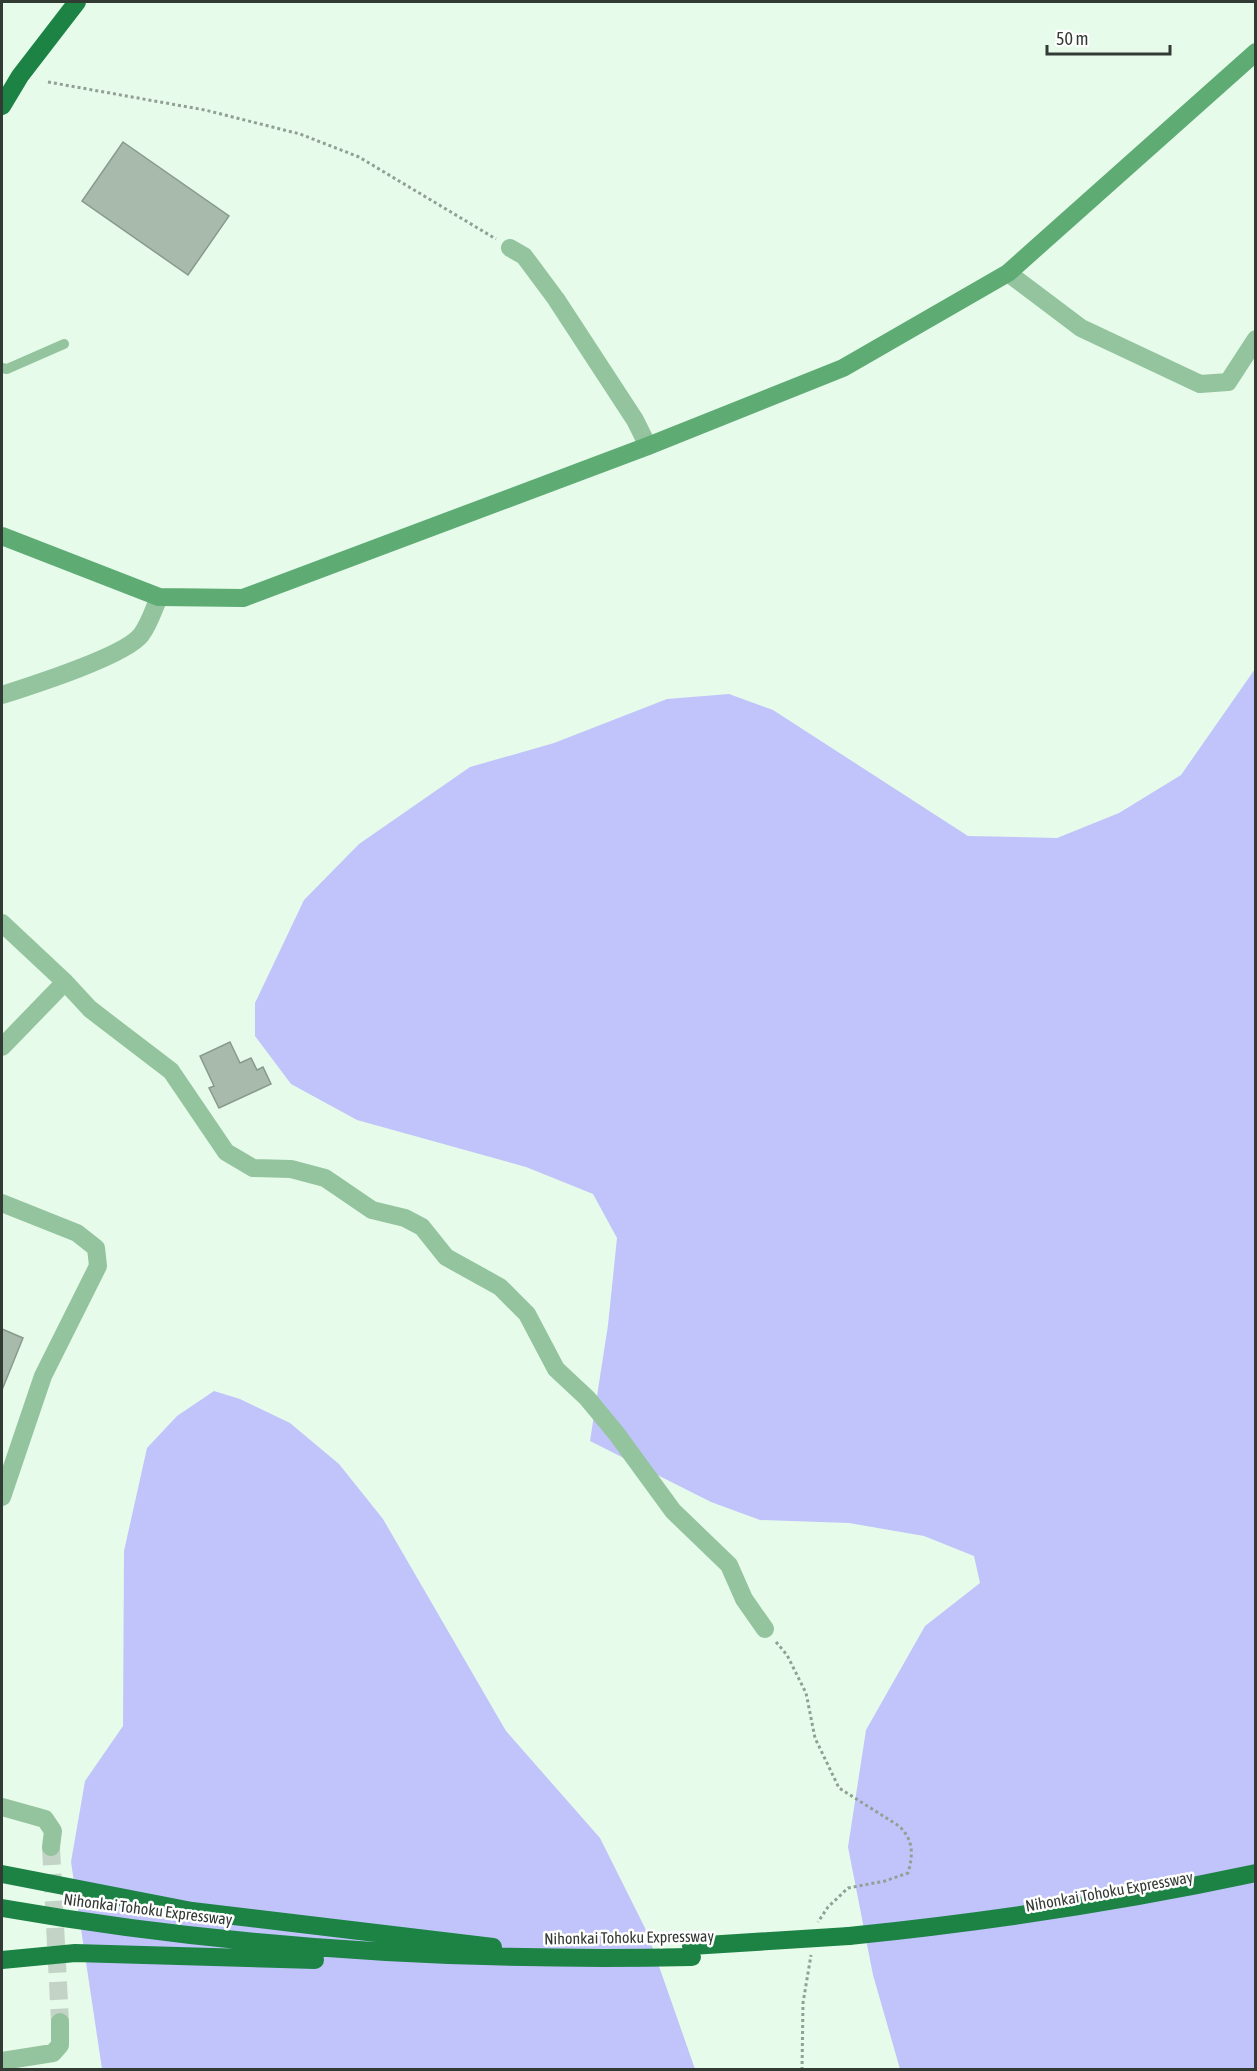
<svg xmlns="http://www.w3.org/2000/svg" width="1257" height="2071" font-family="'Asap Condensed',sans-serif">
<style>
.green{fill:#c1c4fa}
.building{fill:#a7baab;stroke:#889a8c;stroke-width:1.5}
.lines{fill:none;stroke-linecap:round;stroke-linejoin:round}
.street-tunnel{stroke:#c3d4c6;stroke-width:18;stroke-dasharray:18 9;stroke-linecap:butt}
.path{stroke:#91a094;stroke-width:3;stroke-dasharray:3 3;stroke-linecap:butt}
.lane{stroke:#93c49e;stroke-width:10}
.street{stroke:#93c49e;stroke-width:18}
.secondary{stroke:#5eab74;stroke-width:18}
.highway{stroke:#1c8345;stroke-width:18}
.highway-bridge{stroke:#1c8345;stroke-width:18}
.labels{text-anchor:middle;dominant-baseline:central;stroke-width:5;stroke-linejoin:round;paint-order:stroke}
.street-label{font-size:16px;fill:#323a34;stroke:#fff}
</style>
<rect width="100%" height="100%" fill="#e7fbeb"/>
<!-- green -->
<path class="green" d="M1255,669v1400h-355l-27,-94 -25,-128 18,-117 59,-104 55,-43 -6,-27 -50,-20 -75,-13 -89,-3 -49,-18 -121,-61 18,-116 9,-87 -24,-44 -67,-27 -169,-47 -66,-36 -36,-48v-33l49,-103 55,-56 111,-77 84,-24 113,-44 62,-5 44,16 195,126 89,2 62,-25 62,-38z
M214,1391l26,8 50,24 49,41 44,55 123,212 94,107 47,94 48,137h-593l-31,-207 14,-81 38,-55 1,-175 23,-103 30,-32z"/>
<!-- building -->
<path class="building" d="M123,142l106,74 -41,59 -106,-74z
M230,1042l10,21 11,-5 6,12 6,-3 8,17 -52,24 -10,-20 5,-2 -14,-30z
M2,1329l21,9 -21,52z"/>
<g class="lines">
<!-- street-tunnel -->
<path class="street-tunnel" d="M51,1847l9,175"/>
<!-- path -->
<path class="path" d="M48,82l157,28 95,24 59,23 137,82
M776,1642l11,13 19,38 9,45 24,50 60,38c15,14 14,29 9,47l-23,8 -37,7 -20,19 -10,15
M802,2070l1,-67 8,-48"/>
<!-- lane -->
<path class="lane" d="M2,368l5,1 57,-25"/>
<!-- street -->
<path class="street" d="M510,248l14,8 32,43 79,121 13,26
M1008,273l73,55 119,56 28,-2 28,-43
M2,695c28,-9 123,-39 139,-60 8,-10 13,-26 18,-38
M2,923l63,59 25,27 81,62 55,81 27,16 38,1 34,9 47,32 33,8 17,9 24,30 54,30 27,27 29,55 31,29 29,35 57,78 56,54 15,34 21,30
M2,1047l63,-65
M2,1203l75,30 19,15 2,18 -55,110 -41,121
M2,1807l43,12 8,12 -2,16
M2,2061l51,-8 7,-8v-23"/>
<!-- secondary -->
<path class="secondary" d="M2,536l157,61 84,1 405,-152 195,-78 165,-95 248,-221"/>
<!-- highway -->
<path class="highway" d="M2,106l18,-30 57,-74
M2,1874l190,37 301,36
M2,1908c228,40 458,54 690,49
M849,1936c137,-14 272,-34 407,-63
M2,1960l73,-7 240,7"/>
<!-- highway-bridge -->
<path class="highway-bridge" d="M691,1946l158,-10"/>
</g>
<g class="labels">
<!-- street labels -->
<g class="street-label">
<text transform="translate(1109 1891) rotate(-10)">Nihonkai Tohoku Expressway</text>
<text transform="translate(148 1909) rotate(7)">Nihonkai Tohoku Expressway</text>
<text transform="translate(629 1937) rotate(-1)">Nihonkai Tohoku Expressway</text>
</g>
</g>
<!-- border -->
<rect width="1257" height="2071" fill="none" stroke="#323a34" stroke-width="6"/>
<!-- scale -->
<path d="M1047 45v9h123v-9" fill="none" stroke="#323a34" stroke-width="3"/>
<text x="1056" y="45" font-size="18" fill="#323a34" stroke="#ffffff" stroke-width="4.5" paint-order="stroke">50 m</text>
</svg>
